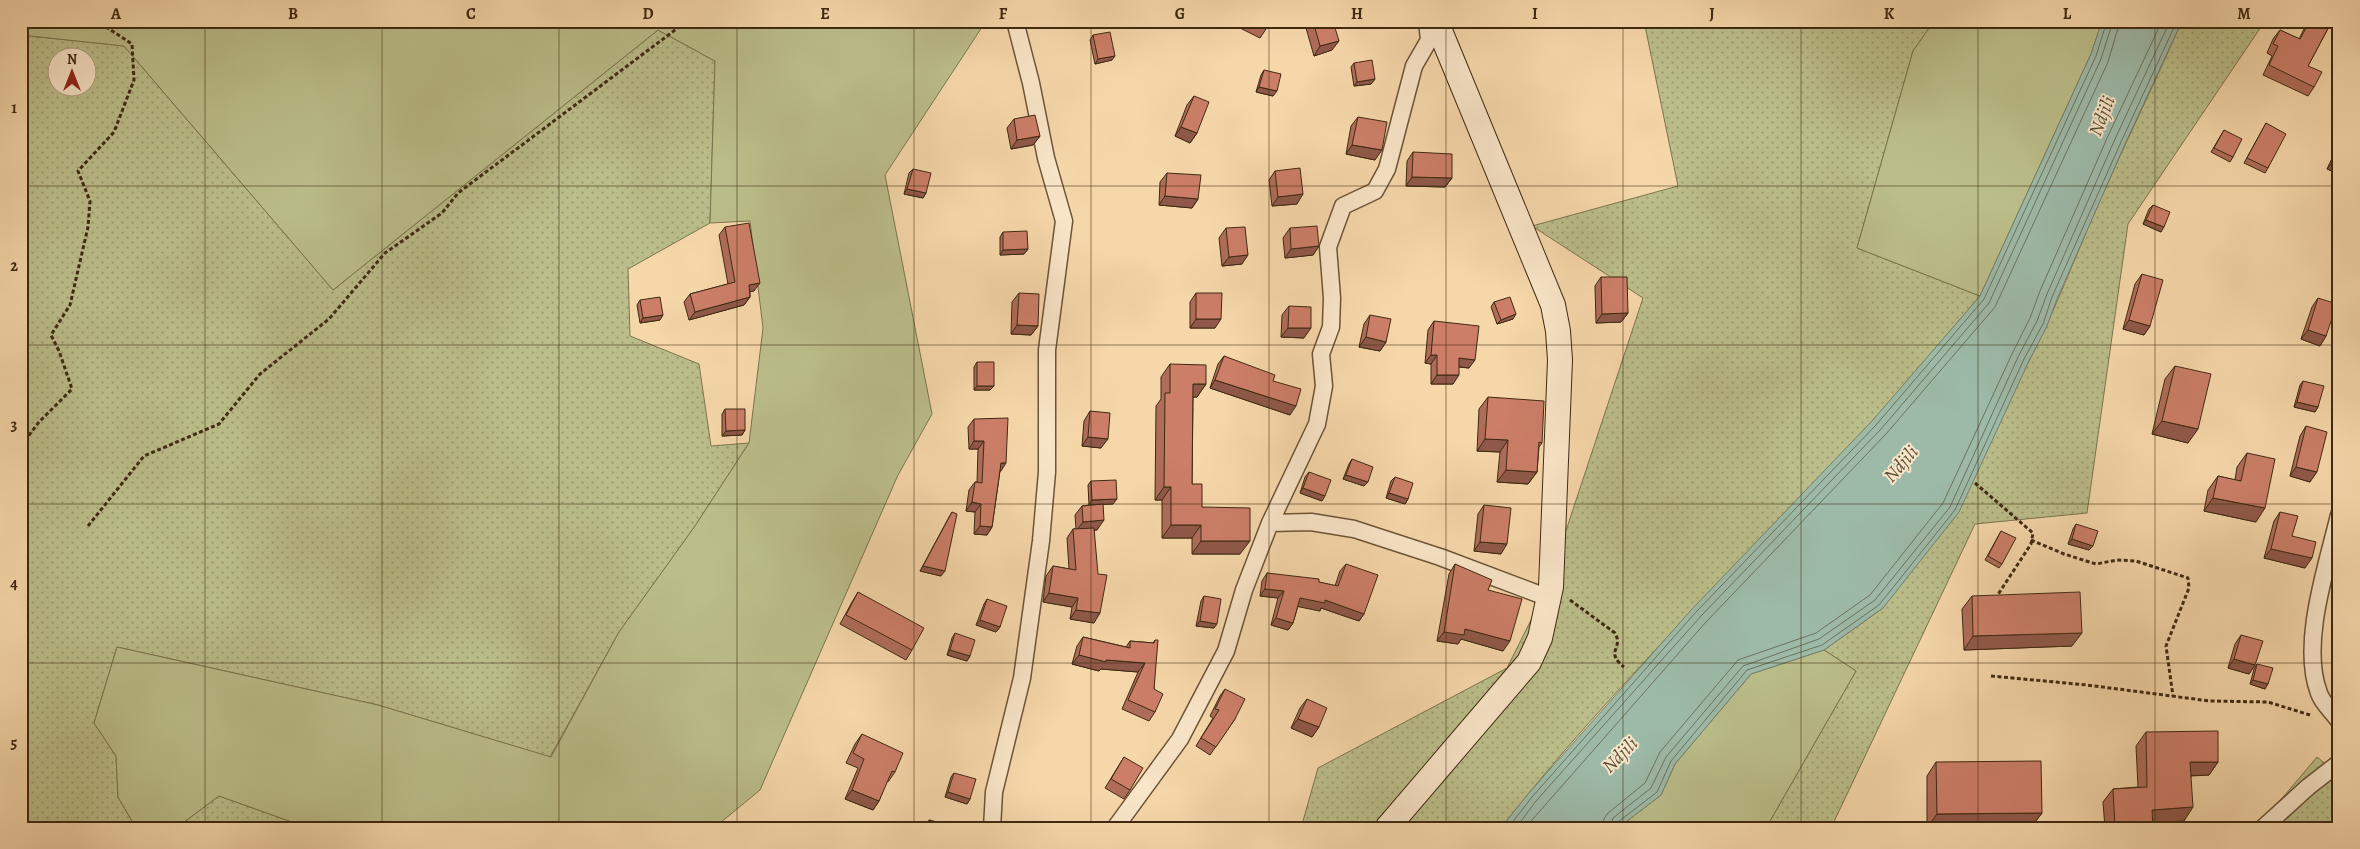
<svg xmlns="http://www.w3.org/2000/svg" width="2360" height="849" font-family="Alegreya,serif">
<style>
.grass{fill:url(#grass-dots);stroke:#7c744e;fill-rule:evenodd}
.garden{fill:#bbbe8a;stroke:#7c744e}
.water{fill:#9dbaa9;stroke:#77806c}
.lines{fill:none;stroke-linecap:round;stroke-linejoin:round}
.shore{stroke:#6e725d;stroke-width:1}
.street-casing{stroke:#6c5437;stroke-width:19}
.secondary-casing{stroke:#3e2911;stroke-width:26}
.path{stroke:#3e2911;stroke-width:3;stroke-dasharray:4 2.5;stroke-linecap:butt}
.street{stroke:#f9e5c8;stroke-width:16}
.secondary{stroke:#f9e5c8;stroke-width:24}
.wall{fill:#af6c59;stroke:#3e2911}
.shaded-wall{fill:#8f5849;stroke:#3e2911}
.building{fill:#cc7e68;stroke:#3e2911}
.grid{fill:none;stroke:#3e2911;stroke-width:1;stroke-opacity:0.55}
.labels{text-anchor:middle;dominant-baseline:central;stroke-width:4;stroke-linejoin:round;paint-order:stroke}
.water-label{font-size:19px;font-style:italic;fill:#564d37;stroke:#f9e5c8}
.neatline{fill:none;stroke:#3e2911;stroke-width:2}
.grid-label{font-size:16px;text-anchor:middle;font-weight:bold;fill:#3e2911}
</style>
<defs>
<pattern id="grass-dots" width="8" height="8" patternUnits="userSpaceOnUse" patternTransform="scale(1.25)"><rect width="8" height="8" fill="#bbbe8a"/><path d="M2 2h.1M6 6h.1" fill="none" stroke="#999a6f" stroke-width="1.8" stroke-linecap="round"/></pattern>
</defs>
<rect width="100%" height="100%" fill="#f6d7aa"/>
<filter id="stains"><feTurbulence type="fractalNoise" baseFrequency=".004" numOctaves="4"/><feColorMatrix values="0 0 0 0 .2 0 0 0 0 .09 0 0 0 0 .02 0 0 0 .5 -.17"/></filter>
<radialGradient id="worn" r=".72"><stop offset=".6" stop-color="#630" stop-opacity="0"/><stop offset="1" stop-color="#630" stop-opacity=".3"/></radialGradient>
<!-- grass -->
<path class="grass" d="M1644,21h290l-21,30 -56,197 123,48c-36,42 -71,85 -108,125 -123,136 -258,262 -371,407h-200l17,-60 189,-100 40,-80 96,-290 -111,-72 146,-40z
M2182,21h83l-137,203 -41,289 -112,11 -144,304h-65l90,-157 -32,-21 59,-42 146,-247c26,-50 46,-104 69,-156 27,-62 57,-122 84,-184z
M658,30l57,31 -5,162 -82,46 2,67 69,28 12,82 38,-3 -54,83 -76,106 -69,125 -172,-52 -261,-58 -23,76 22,33 2,41 18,31h-115v-793l103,11 209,244zM58,58h30v30h-30z
M2317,757l22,18v53h-82z
M219,796l84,30 -127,2z"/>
<!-- garden -->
<path class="garden" d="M21,21h965l-101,154 47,239 -34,61 -138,315 -46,38h-412l1,-2 -84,-30 -43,32h-40l-18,-31 -2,-41 -22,-33 23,-76 261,58 173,52 68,-125 76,-106 54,-83 14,-115 -13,-107 -40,2 5,-162 -57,-31 -325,260 -209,-244 -103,-11z
M1934,21h168l-11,33 -111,242 -123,-48 56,-197z
M1824,650l32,21 -90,157h-148l43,-33 14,-31 76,-90z"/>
<!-- water -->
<path class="water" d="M2102,21h80l-57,123 -68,155 -10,27 -18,35 -70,151 -76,96 -59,42 -73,24 -76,90 -14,31 -43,33h-117l27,-34 164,-185 180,-188 108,-125 111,-242z"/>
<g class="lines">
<!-- shore -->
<path class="shore" d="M1508,828l24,-31 164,-185 180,-187 108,-126 112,-243 11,-35
M1516,828l20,-27 165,-185 180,-187 108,-126 112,-244 12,-38
M1525,828l181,-206 180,-188 109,-127 113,-245 12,-41
M1602,828l2,-9 4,-6 37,-30 15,-31 78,-92 78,-27 54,-38 73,-92 69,-149 18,-36 10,-27 68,-155 54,-115
M1610,828l3,-10 38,-30 15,-31 77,-91 76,-27 56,-39 75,-93 68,-150 19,-36 10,-27 68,-155 55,-118
M1616,828l2,-6 39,-30 14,-31 76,-91 75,-25 57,-40 76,-95 69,-151 19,-35 9,-27 69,-155 56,-121"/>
<defs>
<path id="street" d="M2339,515c-12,51 -39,129 -20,178 3,10 14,19 20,28
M1270,523l41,-1 43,7 86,28 109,41
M992,828l2,-36 28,-114 19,-137 6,-69v-122l17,-129 -18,-63 -15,-75 -16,-62
M1115,828l65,-89 46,-88 18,-61 26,-67 47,-99 7,-38 -3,-32 10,-27 1,-29 -4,-51 15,-41 32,-15 12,-22 27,-103 15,-26 -2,-19
M2263,828l45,-41 31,-24"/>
<path id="secondary" d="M1387,828l142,-166 11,-24 11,-51 9,-227 -2,-29 -5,-26 -117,-284"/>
</defs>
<!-- street casing -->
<use href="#street" class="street-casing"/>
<!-- secondary casing -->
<use href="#secondary" class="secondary-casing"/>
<!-- path -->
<path class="path" d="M21,446l18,-24 33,-33 -13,-38 -8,-16 19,-30 18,-78 2,-26 -12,-30 36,-39 20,-52 -2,-36 -35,-23
M1975,483l58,50 -2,11 -34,52
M88,526l56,-70 75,-32 41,-50 69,-55 56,-66 57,-40 16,-20 229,-172
M2031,540l33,14 32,10 21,-4 19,1 52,17 1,10 -23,58 7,50
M1570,600l45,33c9,16 -11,18 9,34
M1991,676l96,9 123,16 58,1 42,13"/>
<!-- street -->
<use href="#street" class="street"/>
<!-- secondary -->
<use href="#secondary" class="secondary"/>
</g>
<!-- wall -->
<path class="wall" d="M1239,21h31l-4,8 -6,9 -24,-12z
M1304,21h29l-1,29 -18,6z
M2308,21h24l-24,45 6,21 -6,9 -45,-21 9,-19 -5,-3 6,-14 7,-9 19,9z
M1093,35l19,25 -17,4 -5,-24z
M1354,63l21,16 -4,5 -17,2 -3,-19z
M1264,70l9,26 -17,-4 5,-17z
M1194,96l3,37 -7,10 -15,-7 12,-31z
M1358,117l17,43 -29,-6 5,-28z
M1014,119l26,17 -7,9 -22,4 -4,-21z
M2266,123l2,45 -3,5 -21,-10z
M2224,130l9,27 -3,5 -19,-10z
M2337,149l2,25 -12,-5 7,-15z
M1413,152l39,26 -7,9 -39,-1 1,-25z
M913,169l13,24 -3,5 -19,-4 5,-21z
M1275,171l22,33 -25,2 -3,-26z
M1167,173l31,26 -6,9 -33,-3 1,-23z
M2153,205l8,27 -18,-8 6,-15z
M725,227l29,64h-4v6l-6,8 -55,15 -5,-18 6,-8 38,-10 -9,-49z
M1226,228l16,36 -20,2 -3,-28z
M1290,228l29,18 -6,9 -28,3 -2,-20z
M1003,232l25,17 -4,5 -24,1v-18z
M2339,271v14l-5,-2z
M2142,274l8,52 -6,9 -21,-6 12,-45z
M1601,277l27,36 -7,9 -25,1 -1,-37z
M1019,293l19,33 -7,9 -20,-1 1,-32z
M1196,293l19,35h-25v-26z
M2318,298l8,38 -6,10 -19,-7 11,-32z
M640,300l20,20 -20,3 -3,-18z
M1494,302l19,17 -16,5 -6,-17z
M1289,306l15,32 -23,-1 1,-22z
M1370,315l16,27 -6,9 -21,-4 5,-23z
M1434,321l35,47 -10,-1 -6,17h-22v-20l-6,-1 3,-33z
M1224,356l49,25 17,34 -80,-27 8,-24z
M977,362l17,24 -4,4h-16v-23z
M1170,364l36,20 -9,13h-4l-1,87 10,23 38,47h-48v-16h-30v-38h-7l1,-94 5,-7v-22z
M2175,366l13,77 -36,-9 13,-55z
M2303,381l15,26 -3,5 -21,-5 6,-22z
M1488,397l54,46 -3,4 -2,25 -9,12 -31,-2 3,-30 -23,-1 2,-42z
M725,409l20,21 -3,5 -20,1v-22z
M1090,411l11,37 -19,-2 2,-25z
M974,419l27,52h-1l-8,56 -5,8 -13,-1 1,-22 -9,-1 3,-21 6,-8h2l1,-33h-9l-1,-22z
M2306,426l4,56 -20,-6 10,-40z
M2247,453l9,69 -52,-11 4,-21 10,-14 17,4 2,-13z
M1352,459l16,23 -4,4 -21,-7 6,-15z
M1309,472l13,29 -22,-8 5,-16z
M1395,477l13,22 -3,5 -19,-6 5,-17z
M1091,481l22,23h-10l-6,26h-3v93l-24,-4 2,-12 -29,-5 3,-26 7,-10 16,3 -2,-31 6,-9h3l-1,-14 7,-9 7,-1 -1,-20z
M1484,505l17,49 -27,-3 4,-37z
M952,512l-11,64 -21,-5 29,-54z
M2280,512l12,24 13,32 -41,-10 10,-37z
M2076,524l13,26 -21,-6 5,-15z
M2001,531l1,33 -3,4 -14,-8z
M1346,564l18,50 -5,7 -38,-13 -1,3 -22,-5 -5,17 -5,7 -17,-5 7,-27 -18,-2 2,-15 5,-8 52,9 16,4 5,-15z
M1455,564l33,26 15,61 -42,-12 -3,5 -21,-3 12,-67z
M858,592l54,58 -6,10 -66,-36 12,-22z
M1204,596l10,32 -18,-2 5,-25z
M1972,596l100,50 -108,4 -2,-41z
M987,599l13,28 -4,5 -20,-7 8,-21z
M955,633l15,23 -3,5 -20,-6 5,-17z
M2241,635l14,30 -6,9 -21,-6 7,-24z
M1083,637l43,10 4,-6 23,2 2,-3 -1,49 1,23 -6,9 -27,-12 16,-37 -37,-3 -2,2 -27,-7 5,-18z
M2257,664l8,25 -15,-5 4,-15z
M1225,689l10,30 -25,36 -14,-9 17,-28 -3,-2 10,-20z
M1307,699l12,28 -7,10 -21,-9 9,-20z
M2146,732l72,30 -9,13 -18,1 -7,45 -32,2 1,5h-48l-2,-26 10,-13 25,-2 -2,-41z
M862,734l33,38 -7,10 -1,-1 -8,20 -6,9 -28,-11 13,-31 -12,-5 9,-19z
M1124,757l6,33 -6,9 -19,-11z
M1936,762l106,51 -10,13 -105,2v-52z
M954,773l16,26 -3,5 -22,-7 6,-20z
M929,820l22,8h-27z"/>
<!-- shaded-wall -->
<path class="shaded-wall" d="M1028,21h27l-28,2z
M1339,41l-7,9 -18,6 6,-10z
M1115,56l-3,4 -17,4 3,-5z
M1375,79l-4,5 -17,2 3,-4z
M1259,87l18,4 -4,5 -17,-4z
M1181,127l16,6 -7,10 -15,-7z
M1040,136l-7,9 -22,4 6,-9z
M1352,145l30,5 -7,10 -29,-6z
M2331,164l8,3v7l-12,-5z
M1412,177l40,1 -7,9 -39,-1z
M907,189l19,4 -3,5 -19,-4z
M1303,194l-6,10 -25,2 6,-9z
M1165,196l33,3 -6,9 -33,-3z
M2146,220l18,7 -3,5 -18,-8z
M1319,246l-6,9 -28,3 6,-9z
M1028,249l-4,5 -24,1 3,-5z
M1248,255l-6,9 -20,2 7,-9z
M2339,277v8l-5,-2z
M760,283l-6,8 -11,2 6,-8z
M750,297l-6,8 -55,15 6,-8z
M1628,313l-7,9 -25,1 6,-9z
M1516,314l-3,5 -16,5 4,-4z
M663,315l-3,5 -20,3 3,-5z
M1196,319h25l-6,9h-25z
M2129,320l21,6 -6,9 -21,-6z
M1017,325l21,1 -7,9 -20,-1z
M1288,328h23l-7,10 -23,-1z
M2308,330l18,6 -6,10 -19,-7z
M1366,337l20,5 -6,9 -21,-4z
M1431,355h6l-6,9 -6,-1z
M1459,358l16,2 -6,8 -16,-2z
M1437,375h22l-6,9h-22z
M1215,380l81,26 -6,9 -80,-27z
M1193,384h13l-9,13h-13z
M977,386h17l-4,4h-16z
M2297,402l21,5 -3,5 -21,-5z
M2162,421l36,8 -10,14 -36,-9z
M745,430l-3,5 -20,1 4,-5z
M1088,437l20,2 -7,9 -19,-2z
M1485,439l23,1 -8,12 -23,-1z
M974,441h10l-6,8h-9z
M1001,463h5l-5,8h-6z
M2296,467l21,5 -7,10 -20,-6z
M1506,470l31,2 -9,12 -31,-2z
M1346,475l22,7 -4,4 -21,-7z
M1164,487h7l-9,13h-7z
M1303,488l22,8 -3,5 -22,-8z
M1389,493l19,6 -3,5 -19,-6z
M2213,498l52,10 -9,14 -52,-11z
M1117,499l-4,5 -24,1 3,-5z
M972,502l9,2 -6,8 -9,-1z
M1104,520l-7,10 -21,1 7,-9z
M1171,525h30l-9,13h-30z
M980,526l12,1 -5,8 -13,-1z
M2072,539l21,7 -4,4 -21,-6z
M1201,541h49l-10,13h-48z
M1480,542l27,2 -6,10 -27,-3z
M2271,549l41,9 -7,10 -41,-10z
M923,566l22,5 -4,5 -21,-5z
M1265,589l19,2 -6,7 -18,-2z
M1049,593l29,5 -6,9 -29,-5z
M1300,598l25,2 39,14 -5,7 -38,-13 -1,3 -25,-5z
M1076,610l24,3 -6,10 -24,-4z
M1276,618l17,5 -5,7 -17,-5z
M980,620l20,7 -4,5 -20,-7z
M1200,621l17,3 -3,4 -18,-2z
M1465,629l45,12 -7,10 -42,-12 -3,5 -21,-3 7,-9z
M2082,633l-10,13 -108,4 9,-14z
M950,650l20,6 -3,5 -20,-6z
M1079,655l27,5 39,3 -7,9 -37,-3 -2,2 -27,-7z
M2234,659l21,6 -6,9 -21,-6z
M2253,680l15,4 -3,5 -15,-5z
M1298,719l21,8 -7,10 -21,-9z
M2190,762h28l-9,13 -28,1z
M852,790l27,11 -6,9 -28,-11z
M948,792l22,7 -3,5 -22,-7z
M2193,807l-9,14 -42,2 10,-13z
M2042,813l-10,13 -105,2 10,-14z"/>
<!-- building -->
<path class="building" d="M1251,21h19l-4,8z
M1313,21h20l6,20 -19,5z
M2310,21h22l-24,45 14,6 -8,15 -45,-22 9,-19 -5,-2 7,-14 20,9z
M1110,32l5,24 -17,3 -5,-24z
M1372,60l3,19 -18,3 -3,-19z
M1264,70l17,4 -4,17 -18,-4z
M1194,96l15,6 -12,31 -16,-6z
M1035,115l5,21 -23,4 -3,-21z
M1358,117l29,5 -5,28 -30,-5z
M2266,123l20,11 -18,34 -21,-10z
M2224,130l18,9 -9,18 -19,-9z
M2337,149l2,1v17l-8,-3z
M1413,152l39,2v24l-40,-1z
M1300,168l3,26 -25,3 -3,-26z
M913,169l18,4 -5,20 -19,-4z
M1167,173l34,2 -3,24 -33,-3z
M2153,205l17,7 -6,15 -18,-7z
M749,223l11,60 -11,2 1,12 -55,15 -5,-18 45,-12 -10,-55z
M1317,226l2,20 -28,3 -1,-21z
M1245,227l3,28 -19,2 -3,-29z
M1027,231l1,18 -25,1v-18z
M2142,274l21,6 -13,46 -21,-6z
M1601,277h26l1,36 -26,1z
M1019,293l20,1 -1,32 -21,-1z
M1196,293h26l-1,26h-25z
M660,297l3,18 -20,3 -3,-18z
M1510,297l6,17 -15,6 -7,-18z
M2318,298l19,6 -11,32 -18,-6z
M1289,306l22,1v21h-23z
M1370,315l21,4 -5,23 -20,-5z
M1434,321l45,5 -4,34 -16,-2v17h-22v-20h-6z
M1224,356l51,19 -2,6 28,8 -5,17 -81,-26z
M977,362h17v24h-17z
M1170,364l36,1v19h-13l-1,100h10v23l48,1v33h-49v-16h-30v-38h-7l1,-94h5z
M2175,366l36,8 -13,55 -36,-8z
M2303,381l21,5 -6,21 -21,-5z
M1488,397l56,4 -2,42 -3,-1 -2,30 -31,-2 2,-30 -23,-1z
M725,409h20v21l-19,1z
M1090,411l20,2 -2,26 -20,-2z
M1008,418l-2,45h-5l-9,64 -12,-1 1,-22 -9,-2 3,-20 7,1 2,-42h-10v-22z
M2306,426l21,6 -10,40 -21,-5z
M2247,453l28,6 -10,49 -52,-10 5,-22 23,5z
M1352,459l21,8 -5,15 -22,-7z
M1309,472l22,8 -6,16 -22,-8z
M1395,477l18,6 -5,16 -19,-6z
M1116,480l1,19 -25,1 -1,-19z
M1103,504l1,16 -21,2 -1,-16z
M1484,505l27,3 -4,36 -27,-2z
M952,512l5,2 -12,57 -22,-5z
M2280,512l18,4 -6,20 24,6 -4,16 -41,-9z
M2076,524l22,7 -5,15 -21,-7z
M1094,528l4,46 9,1 -7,38 -24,-3 2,-12 -29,-5 4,-27 23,4 -3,-41z
M2001,531l15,7 -14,26 -14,-8z
M1346,564l32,11 -14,39 -39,-14v3l-25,-5 -7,25 -17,-5 8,-27 -19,-2 2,-16 52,6v3l19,4z
M1455,564l37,16 -4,10 34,9 -12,42 -45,-12 -1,6 -20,-3z
M858,592l66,36 -12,22 -66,-35z
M2080,592l2,41 -109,3 -1,-40z
M1204,596l17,3 -4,25 -17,-3z
M987,599l20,7 -7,21 -20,-7z
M955,633l20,7 -5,16 -20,-6z
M2241,635l22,6 -8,24 -21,-6z
M1083,637l47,11v-7l24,2 1,-3h3l-4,49 9,5 -8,18 -27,-12 17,-37 -39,-3v2l-27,-7z
M2257,664l16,4 -5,16 -15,-4z
M1225,689l20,10 -10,20 -19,28 -15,-9 18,-28 -4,-1z
M1307,699l20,9 -8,19 -21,-8z
M2218,731v31h-28l3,45 -41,3 1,18h-38l-2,-39 34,-2 -1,-55z
M862,734l41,19 -8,19 -3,-1 -13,30 -27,-11 12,-31 -11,-6z
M1124,757l19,11 -13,22 -19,-11z
M2041,761l1,52 -105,1 -1,-52z
M954,773l22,6 -6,20 -22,-7z
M929,820l22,5v3h-23z"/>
<!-- grid -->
<path class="grid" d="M205,21v807M382,21v807M559,21v807M737,21v807M914,21v807M1091,21v807M1269,21v807M1446,21v807M1623,21v807M1801,21v807M1978,21v807M2155,21v807M21,186h2318M21,345h2318M21,504h2318M21,663h2318"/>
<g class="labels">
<!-- water labels -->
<g class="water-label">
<text transform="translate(2102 116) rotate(-68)">Ndjili</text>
<text transform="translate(1901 464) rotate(-49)">Ndjili</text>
<text transform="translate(1620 755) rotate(-45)">Ndjili</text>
</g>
</g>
<!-- margin -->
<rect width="2360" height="849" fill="none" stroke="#f6d7aa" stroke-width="55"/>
<!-- north arrow -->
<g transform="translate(72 72)"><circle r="24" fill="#f9e5c8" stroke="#ae9a7f"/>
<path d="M0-4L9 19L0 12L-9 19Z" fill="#8f2418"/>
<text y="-8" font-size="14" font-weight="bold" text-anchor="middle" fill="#3e2911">N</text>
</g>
<rect x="28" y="28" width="2304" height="794" class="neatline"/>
<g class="grid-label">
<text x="116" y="19">A</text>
<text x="293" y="19">B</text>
<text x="471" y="19">C</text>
<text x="648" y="19">D</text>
<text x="825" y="19">E</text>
<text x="1003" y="19">F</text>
<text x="1180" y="19">G</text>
<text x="1357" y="19">H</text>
<text x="1535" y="19">I</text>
<text x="1712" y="19">J</text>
<text x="1889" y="19">K</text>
<text x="2067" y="19">L</text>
<text x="2244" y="19">M</text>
<text x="14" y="113">1</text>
<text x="14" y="271">2</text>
<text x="14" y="430">3</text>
<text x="14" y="589">4</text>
<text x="14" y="748">5</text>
</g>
<rect width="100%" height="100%" filter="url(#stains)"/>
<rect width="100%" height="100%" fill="url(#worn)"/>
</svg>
